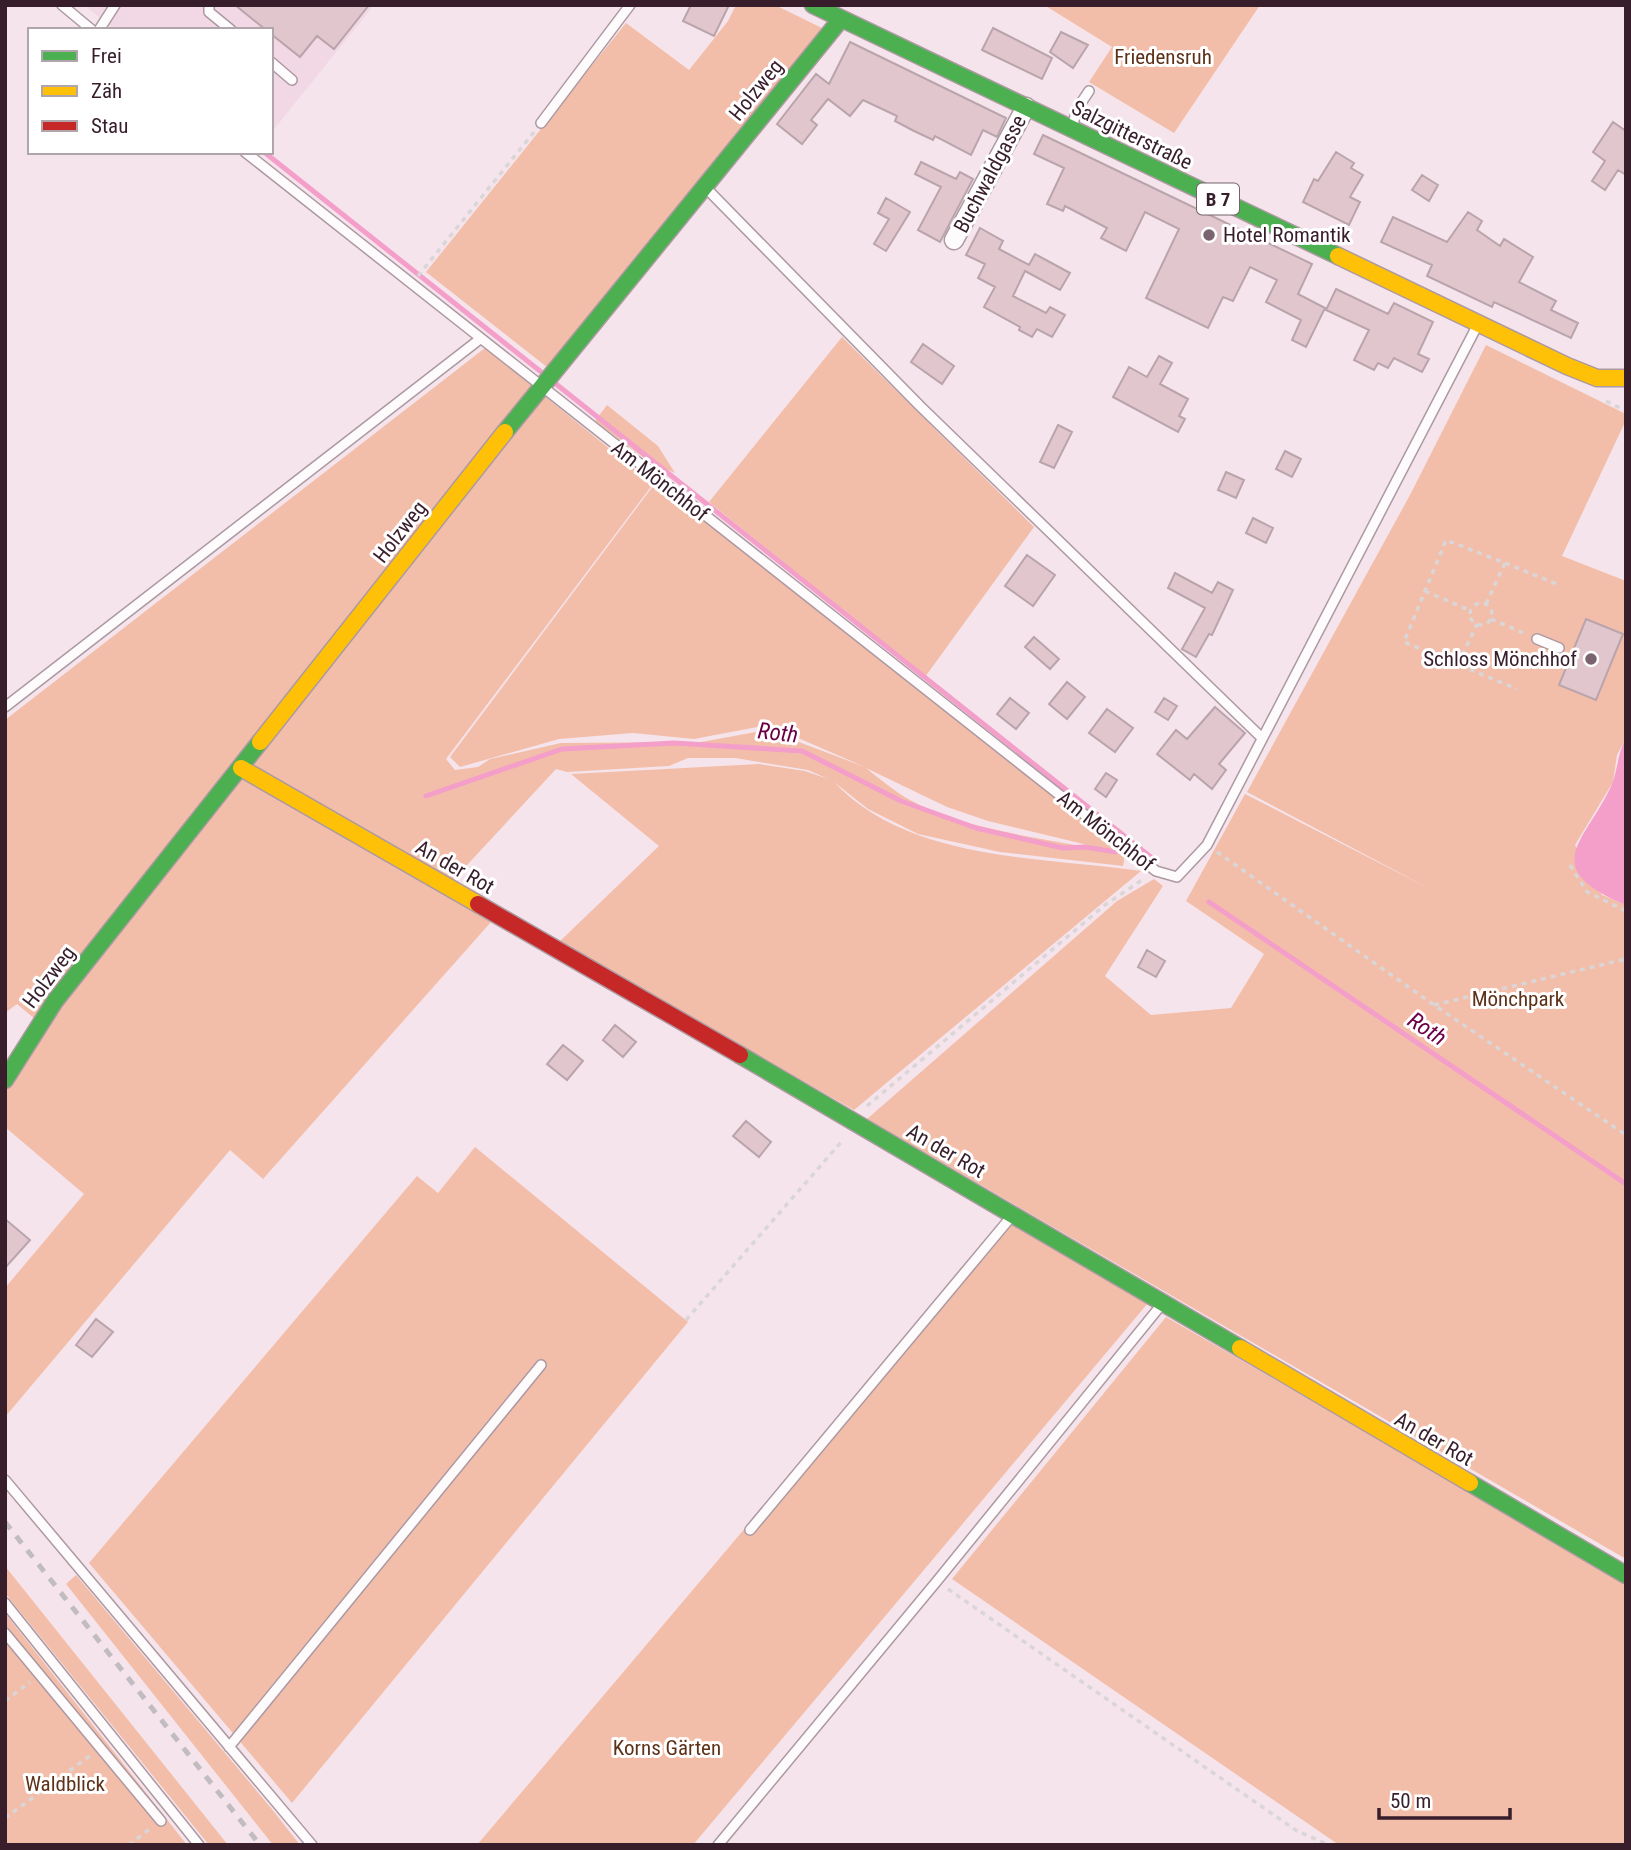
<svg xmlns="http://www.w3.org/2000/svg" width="1631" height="1850" font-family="'Roboto Condensed',sans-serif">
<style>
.built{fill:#f2d8e4}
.green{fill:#f3bea9}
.water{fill:#f49eca}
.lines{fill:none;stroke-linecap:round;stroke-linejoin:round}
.stream{stroke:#f49eca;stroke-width:5}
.building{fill:#e1c6cd;stroke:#baa4ab;stroke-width:2}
.lane-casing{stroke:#ac99a2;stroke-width:12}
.street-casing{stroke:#ac99a2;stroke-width:21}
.fast-casing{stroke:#ac99a2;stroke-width:19}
.slow-casing{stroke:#ac99a2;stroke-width:19}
.jam-casing{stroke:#ac99a2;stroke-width:19}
.path{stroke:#dad5d7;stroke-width:3.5;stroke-dasharray:5 5;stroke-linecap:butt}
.lane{stroke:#fefbfc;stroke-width:9}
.street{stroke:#fefbfc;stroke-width:18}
.fast{stroke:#4caf50;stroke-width:16}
.slow{stroke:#ffc107;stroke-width:16}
.jam{stroke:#c62828;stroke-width:16}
.rail{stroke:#c1bcbf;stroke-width:5;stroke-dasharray:9 9;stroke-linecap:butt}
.poi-dot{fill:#7a636f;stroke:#fff;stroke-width:2.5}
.labels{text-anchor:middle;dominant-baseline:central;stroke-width:6;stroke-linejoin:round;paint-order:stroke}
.shield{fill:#fff;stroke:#74626b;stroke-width:2}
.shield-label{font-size:19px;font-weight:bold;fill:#381e2b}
.park-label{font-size:21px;fill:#5e3219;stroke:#fff}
.street-label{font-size:21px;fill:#381e2b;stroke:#fff}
.poi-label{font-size:21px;fill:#381e2b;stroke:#fff;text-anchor:start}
.water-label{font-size:23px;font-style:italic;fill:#6c0046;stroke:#fff}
</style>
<rect width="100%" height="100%" fill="#f5e4ec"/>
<!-- built -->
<path class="built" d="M84,5h290l-103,128v-103h-156z"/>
<!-- green -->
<path class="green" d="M736,5h39l47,23 -275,339 -121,-95 200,-249 63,47 39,-49z
M1044,5h216l-86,128 -85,-51 23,-35z
M842,337l192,190 -109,150 -216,-175z
M1486,345l140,69v6l-64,136 64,25v157l-9,17 -4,27 -38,63 27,50 24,10v654l-759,-440 250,-218 37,-22 9,7 -58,90 46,39 80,-7 33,-54 -78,-53 59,-107 185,95 -183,-97 163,-297z
M485,348l168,136 -207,275 9,11 23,-3 12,-8 71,-16 140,-1 66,-12 98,37 -97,-42 -74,14 -61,-6 -74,6 -99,28 -10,-10 206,-275 469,372 -137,-33 -41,-14 -81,-39c14,11 28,23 44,32 59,33 148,39 215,55l-2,11 -123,-14 -82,-18 -50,-25 -34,-27c76,80 205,74 307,89l-287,239 -296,-167 101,-97 -88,-72 188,-10 46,7 23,8 -20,-9 -73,-12h-47l-19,8 -102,6 -11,-3 -114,123 49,30 -228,257 -33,-29 -225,267v-129l79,-94 -79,-67v-59l30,-49 -18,-15 -12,9v-293z
M607,405l51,41 17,27 -27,-12 -53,-40z
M475,1147l213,175 -396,481 -203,-240 328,-387 21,17z
M1010,1224l138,79 -455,542h-216l269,-318 8,6z
M1166,1317l460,264v264h-287l-387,-266z
M5,1566l223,279h-19l-204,-252z
M76,1575l195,233 29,37h-27l-207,-261z
M5,1613l182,232h-182z"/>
<!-- water -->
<path class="water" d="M1626,738v167c-91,-38 -39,-64 -14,-121 6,-15 5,-29 14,-46z"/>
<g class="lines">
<!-- stream -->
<path class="stream" d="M264,152l276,219
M556,384l596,474
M426,796l136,-47 112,-6 128,8 99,50 75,27 87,20 22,-1 31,5
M1209,902l417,282"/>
</g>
<!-- building -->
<path class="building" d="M235,5h134l-35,44 -17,-13 -17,21 -29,-23v-4h-5z
M691,5h38l-15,31 -31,-15z
M993,28l59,30 -10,21 -60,-29z
M1061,32l27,13 -15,23 -23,-16z
M850,42l156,76 -9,19 -14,-7 -12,25 -36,-19 -2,4 -19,-9 -19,-10 2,-5 -34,-16 -13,16 -22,-17 -17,21 6,5 -15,19 -25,-20 39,-50 13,10z
M1613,122l13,9v44l-8,-5 -13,20 -13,-9 13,-20 -12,-9z
M1043,135l269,129 -14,30 27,14 -19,39 -14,-7 9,-20 -35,-18 11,-22 -27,-13 -17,34 -10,-4 -15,31 -62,-30 33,-69 -34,-17 -19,39 -25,-13 6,-10 -42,-22 -2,5 -16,-7 17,-36 -30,-14z
M1336,152l18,11 -3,5 12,7 -13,22 10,5 -11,23 -46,-23 11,-23 4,2z
M921,162l35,17 4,-7 13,7 -33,63 -22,-12 23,-43 -26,-13z
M1422,175l16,10 -9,16 -17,-11z
M886,198l24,14 -24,39 -12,-7 15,-25 -11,-6z
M1468,212l14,9 -5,9 23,16 4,-7 29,18 -14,25 37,19 -5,9 27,13 -7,15 -77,-36 -2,5 -65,-31 5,-11 -51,-23 12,-25 54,25z
M980,228l23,13 -4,8 30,16 6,-11 35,19 -10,17 -35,-19 -12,25 33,17 4,-6 15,8 -13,22 -15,-8 -5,8 -13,-7 1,-3 -36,-20 11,-20 -17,-9 7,-14 -19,-9z
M1336,289l52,25 6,-11 39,19 -15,32 11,5 -7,13 -28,-14 -6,10 -10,-5 -4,7 -20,-10 15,-30 -43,-20z
M923,344l31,22 -12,18 -31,-22z
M1159,356l13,7 -12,21 28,15 -9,17 6,3 -7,13 -65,-35 16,-30 18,10z
M1058,425l14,7 -18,36 -14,-6z
M1285,451l16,8 -9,18 -16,-8z
M1226,472l18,8 -8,18 -18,-8z
M1253,518l20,10 -7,15 -20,-10z
M1027,555l28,20 -22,31 -28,-20z
M1175,573l37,20 6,-11 15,8 -21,45 -3,-1 -13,23 -14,-8 23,-41 -37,-20z
M1586,619l37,15 -27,66 -37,-15z
M1034,637l25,22 -9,10 -25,-22z
M1067,682l18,15 -18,22 -18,-15z
M1010,698l19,15 -13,16 -19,-15z
M1164,698l13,8 -9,14 -13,-8z
M1215,707l30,26 -26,31 7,6 -14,19 -18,-15 -4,6 -33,-26 19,-24 11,9z
M1107,709l26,19 -18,24 -26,-19z
M1106,773l11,7 -11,17 -11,-8z
M1147,950l18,11 -9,16 -18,-10z
M615,1025l21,17 -13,15 -20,-17z
M563,1045l20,16 -16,19 -20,-16z
M746,1121l25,21 -12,15 -26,-21z
M5,1219l25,21 -25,28z
M96,1319l17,13 -21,25 -16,-12z"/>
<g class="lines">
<defs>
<path id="lane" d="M62,5l30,25
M209,5v7l22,18
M99,30l16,-25
M271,62l21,18
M541,123l89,-118
M1073,124l4,-15 12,-18
M245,152l911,719 21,6 30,-32 269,-517
M706,188l214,218 342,332
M1537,639l22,9
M5,707l475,-368
M5,1480l307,365
M750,1530l261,-313
M5,1603l194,242
M5,1633l156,188
M229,1747l312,-382
M718,1845l219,-264 225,-277"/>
<path id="street" d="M954,240l72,-133"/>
<path id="fast" d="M813,5l525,251
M505,432l336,-413
M740,1055l500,293
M5,1080l50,-79 205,-259
M1470,1483l156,92"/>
<path id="slow" d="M1338,256l229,110 30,12h29
M260,742l245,-310
M241,768l237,136
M1240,1348l230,135"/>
<path id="jam" d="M478,904l262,151"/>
</defs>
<!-- lane casing -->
<use href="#lane" class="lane-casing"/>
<!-- street casing -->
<use href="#street" class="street-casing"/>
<!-- fast casing -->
<use href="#fast" class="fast-casing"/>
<!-- slow casing -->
<use href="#slow" class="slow-casing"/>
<!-- jam casing -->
<use href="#jam" class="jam-casing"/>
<!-- path -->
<path class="path" d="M418,276l116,-144
M1606,401l20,10
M1505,563l54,22
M1425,591l46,20
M1470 614a11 11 0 1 1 22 0a11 11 0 1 1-22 0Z
M1486,604l19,-41 -59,-23 -42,102 113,47
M1491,619l35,15
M1458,664l19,-40
M1217,852l217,153 192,130
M1570,865l17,27 39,19
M1434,1005l192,-46
M867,1106l238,-201 40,-27
M686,1320l157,-180
M948,1589l349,242 32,14
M5,1701l25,-19
M5,1818l86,-63
M129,1845l23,-18"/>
<!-- lane -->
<use href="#lane" class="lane"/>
<!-- street -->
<use href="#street" class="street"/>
<!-- fast -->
<use href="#fast" class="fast"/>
<!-- slow -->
<use href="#slow" class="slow"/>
<!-- jam -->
<use href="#jam" class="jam"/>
<!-- rail -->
<path class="rail" d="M5,1522l255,323"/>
</g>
<!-- markers -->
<g class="poi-dot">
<circle cx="1209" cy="235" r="7"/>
<circle cx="1591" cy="659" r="7"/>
</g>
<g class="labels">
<!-- shield labels -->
<rect class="shield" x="1197" y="183.5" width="42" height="31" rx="5"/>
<g class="shield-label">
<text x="1218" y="199">B 7</text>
</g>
<!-- park labels -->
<g class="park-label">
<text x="1163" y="57">Friedensruh</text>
<text x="1518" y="999">Mönchpark</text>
<text x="667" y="1748">Korns Gärten</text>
<text x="65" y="1784">Waldblick</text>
</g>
<!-- street labels -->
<g class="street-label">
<text transform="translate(756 90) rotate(-51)">Holzweg</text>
<text transform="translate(1132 135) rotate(26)">Salzgitterstraße</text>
<text transform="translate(990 174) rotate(-62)">Buchwaldgasse</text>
<text transform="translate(660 481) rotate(38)">Am Mönchhof</text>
<text transform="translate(400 532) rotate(-52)">Holzweg</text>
<text transform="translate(1106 831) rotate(38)">Am Mönchhof</text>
<text transform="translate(455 867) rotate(30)">An der Rot</text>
<text transform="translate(49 977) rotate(-53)">Holzweg</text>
<text transform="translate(946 1151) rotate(30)">An der Rot</text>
<text transform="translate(1434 1439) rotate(30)">An der Rot</text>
</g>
<!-- poi labels -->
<g class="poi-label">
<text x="1223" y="235">Hotel Romantik</text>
<text x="1577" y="659" text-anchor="end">Schloss Mönchhof</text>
</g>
<!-- water labels -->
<g class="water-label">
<text transform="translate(778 733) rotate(6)">Roth</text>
<text transform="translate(1427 1029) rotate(34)">Roth</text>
</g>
</g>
<!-- border -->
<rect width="1631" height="1850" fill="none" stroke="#381e2b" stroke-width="14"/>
<!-- legend -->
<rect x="28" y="28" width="245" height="126" fill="#ffffff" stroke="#afa5aa" stroke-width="2"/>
<rect x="42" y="51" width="35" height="10" fill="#4caf50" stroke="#afa5aa" stroke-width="2"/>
<text x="91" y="63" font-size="21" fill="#381e2b">Frei</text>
<rect x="42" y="86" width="35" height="10" fill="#ffc107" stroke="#afa5aa" stroke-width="2"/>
<text x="91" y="98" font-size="21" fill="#381e2b">Zäh</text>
<rect x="42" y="121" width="35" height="10" fill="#c62828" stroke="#afa5aa" stroke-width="2"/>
<text x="91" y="133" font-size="21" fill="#381e2b">Stau</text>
<!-- scale -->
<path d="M1379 1808v10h131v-10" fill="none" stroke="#381e2b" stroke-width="3.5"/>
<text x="1390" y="1808" font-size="21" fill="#381e2b" stroke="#ffffff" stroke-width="5" paint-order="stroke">50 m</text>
</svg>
